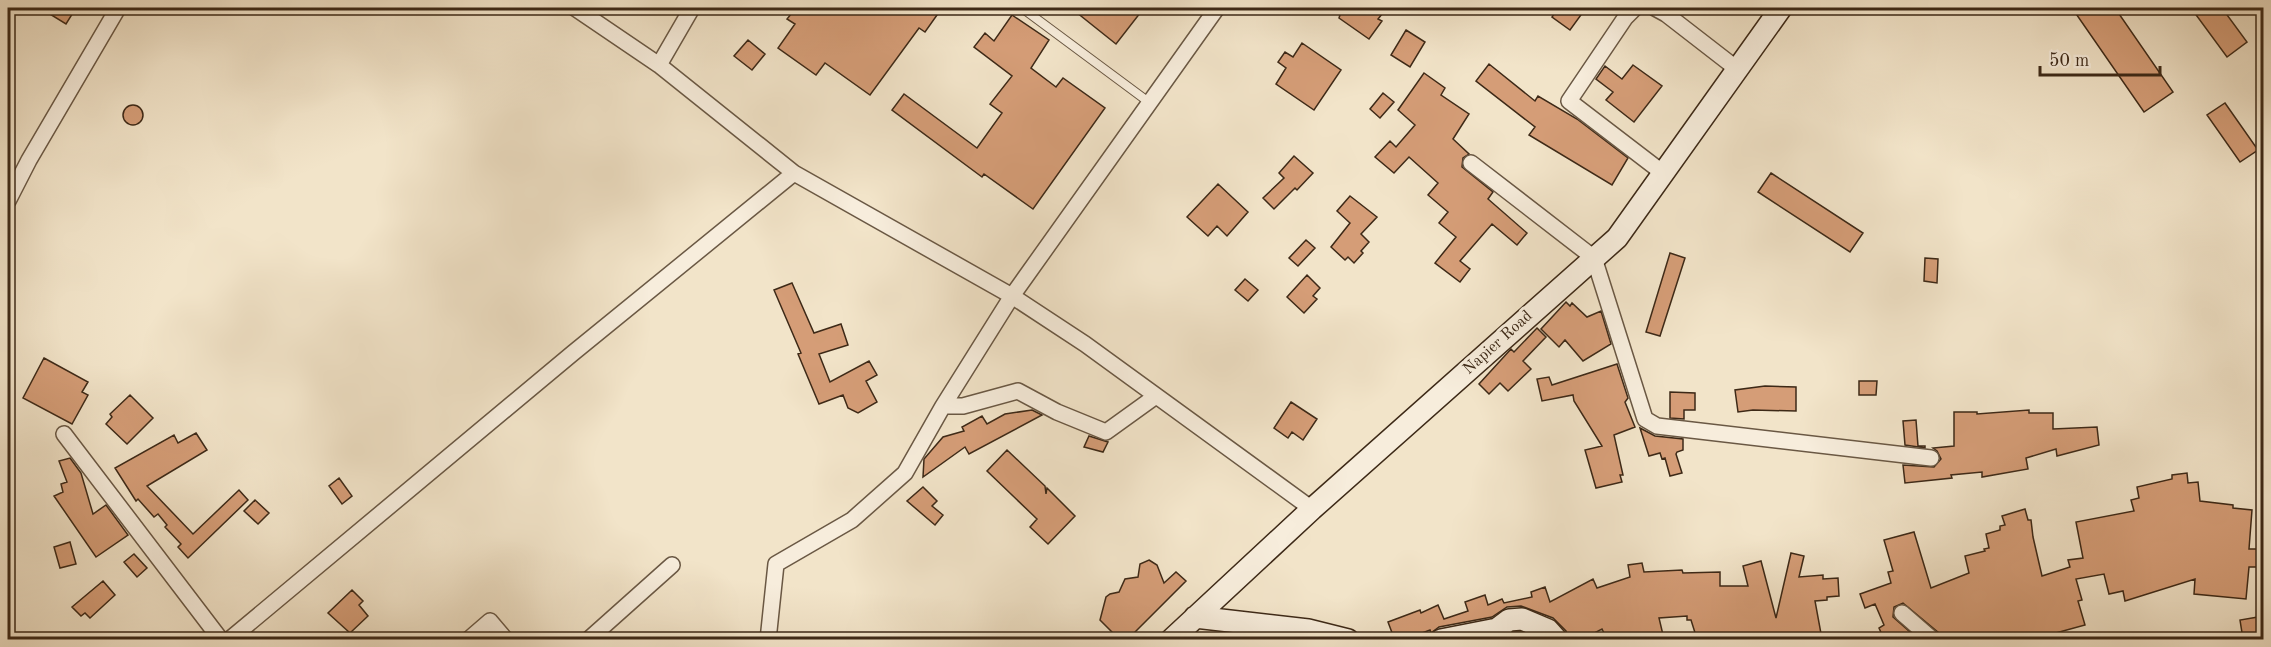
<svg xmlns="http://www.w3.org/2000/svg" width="2271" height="647" font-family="'Old Standard TT',serif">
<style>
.building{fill:#d59d77;stroke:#3d2917;stroke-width:1.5}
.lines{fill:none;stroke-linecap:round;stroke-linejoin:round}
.lane-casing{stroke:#6a5844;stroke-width:10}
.street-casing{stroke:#6a5844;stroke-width:18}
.secondary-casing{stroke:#3d2917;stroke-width:24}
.lane{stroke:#f7eddc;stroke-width:8}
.street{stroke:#f7eddc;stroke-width:15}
.secondary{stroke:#f7eddc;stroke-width:21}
.labels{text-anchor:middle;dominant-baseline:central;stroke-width:6;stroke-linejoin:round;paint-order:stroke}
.street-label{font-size:16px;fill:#3d2917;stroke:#f7eddc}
</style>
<rect width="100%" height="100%" fill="#f2e4c9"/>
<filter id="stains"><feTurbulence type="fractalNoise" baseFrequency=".00333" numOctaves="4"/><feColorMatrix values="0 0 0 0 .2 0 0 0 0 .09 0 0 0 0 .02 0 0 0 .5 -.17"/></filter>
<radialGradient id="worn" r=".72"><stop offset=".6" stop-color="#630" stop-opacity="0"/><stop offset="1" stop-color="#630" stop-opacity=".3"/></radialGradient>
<!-- building -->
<path class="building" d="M40,8h36l-10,16z
M796,8h146l-17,24 -6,-4 -49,67 -45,-32 -9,12 -38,-27 17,-24 -8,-5z
M1071,8h73l-28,36z
M1329,8h58l-9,11 4,2 -13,18 -30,-21 1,-3z
M1558,8h28l-16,22 -18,-13z
M2072,8h43l58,84 -29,20z
M2191,8h31l25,34 -20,15z
M1012,15l37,25 -18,28 25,19 7,-9 42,30 -72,101 -49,-35 -2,3 -90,-67 12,-16 73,54 25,-35 -12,-9 22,-28 -38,-29 11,-14 9,8z
M1406,30l19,12 -15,25 -19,-12z
M748,40l17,14 -13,16 -18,-14z
M1302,43l39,27 -27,40 -38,-26 10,-16 -8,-6 7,-10 8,5z
M1489,64l46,37 3,-5 39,23 51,39 -16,27 -83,-50 6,-8 -59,-46z
M1633,65l29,21 -28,36 -28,-22 7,-8 -17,-13 9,-13 17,13z
M1424,73l21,15 -4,7 28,19 -16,25 16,15 -6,4 -1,9 31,25 -5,7 39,34 -10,12 -25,-21 -32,37 10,8 -10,13 -25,-19 21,-26 -17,-14 9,-11 -20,-17 10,-12 -29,-26 -15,16 -19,-16 15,-16 6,6 19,-22 -17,-15z
M1383,93l11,9 -14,16 -10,-9z
M2225,103l33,47 -18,12 -33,-47z
M123 115a10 10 0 1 1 20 0a10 10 0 1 1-20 0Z
M1294,156l19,17 -16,17 -2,-2 -21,21 -11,-11 21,-20 -5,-5z
M1771,173l92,60 -13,19 -92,-60z
M1218,184l30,28 -21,24 -10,-10 -9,10 -21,-19z
M1350,196l27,21 -16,17 8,8 -8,9 2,2 -9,10 -6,-6 -3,3 -14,-13 19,-24 -13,-12z
M1306,240l9,8 -17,18 -9,-8z
M1670,253l15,5 -25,78 -14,-4z
M1925,258l13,1 -1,24 -13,-2z
M1307,275l13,13 -7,8 4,3 -13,14 -17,-16z
M1245,279l13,11 -10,11 -13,-11z
M792,283l22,50 27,-9 7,21 -29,9 11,28 39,-21 8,14 -11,6 11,21 -19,11 -10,-5 -5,-13 -24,9 -21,-50 3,-1 -27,-63z
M1566,302l4,4 2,-3 15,14 14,-6 10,33 -28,17 -18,-21 -6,7 -18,-18z
M1537,328l9,9 -23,24 8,8 -23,22 -8,-8 -11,11 -10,-10 32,-35 3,3z
M44,358l44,24 -6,10 6,3 -16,29 -49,-26z
M1617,364l11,34 -3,4 10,25 -21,8 9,40h-3l2,7 -26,6 -11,-38 17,-4 -28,-45 -1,-6 -31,6 -5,-22 12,-2 3,8z
M1859,381h18l-1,14h-17z
M1765,386l31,1v24l-43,-1 -15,2 -3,-22z
M1670,392l25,1v17h-11v9l-14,-1z
M130,395l23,23 -26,26 -21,-20 6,-7 -2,-3z
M1291,402l26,17 -14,21 -11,-8 -4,6 -14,-10z
M1032,410l10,5 -73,39 -4,-7 -42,30 1,-18 19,-22 21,-6 -2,-4 20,-11 5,8 18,-10z
M2029,410v3h24v16l44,-2 2,18 -42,11 -1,-7 -30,9 2,11 -46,8v-5l-31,3 1,3 -47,5 -2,-18 31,2 7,-8 -4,-8 -4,-3 21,-2v-34h23v2z
M1916,420l2,26h7v2l-20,-3 -2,-24z
M1640,428l15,8 28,3v11l-6,2 -1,2 6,19 -12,3 -5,-18 -3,1 -2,-6 -11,3z
M196,433l11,17 -60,36 46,48 46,-44 9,10 -60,58 -10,-11 3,-3 -16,-17 2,-2 -9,-11 -4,3 -16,-18 -2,2 -21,-33 59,-33 4,8z
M1089,436l19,6 -5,10 -19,-5z
M1007,450l38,36 1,8 1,-6 28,28 -27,28 -18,-17 7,-8 -50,-48z
M70,458l11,15 12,41 13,-9 22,30 -32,22 -42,-61 9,-4 -2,-8 6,-2 -8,-21z
M2187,473l1,10 10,-1 2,19 33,4v3l19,2 -3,39h15v18h-15l-3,32 -52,-5 1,-15 -70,22 -2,-10 -14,3 -5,-20 -28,5 6,21 -4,1 7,24 -33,9 2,5h-15l-1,-4 -9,3 -1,-4 -12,5h-74l-3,-6 -36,-30 -9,4 -1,10 25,22h-34l-5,-11 5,-3 -9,-21 -10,4 -5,-14 31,-11 -3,-11 5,-1 -9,-31 30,-8 17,56 38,-15 -4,-17 20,-5 -1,-2 5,-1 -3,-14 14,-4v-4l5,-1 -3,-9 23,-7 3,11h3l2,17 9,39 28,-9 -2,-7 15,-2 -7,-36 58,-11 -3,-11 8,-2 -2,-11 35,-8v-4z
M339,478l13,18 -10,8 -13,-18z
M923,487l14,14 -5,5 11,9 -8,10 -28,-24z
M255,500l14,13 -11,11 -14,-13z
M70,542l6,22 -16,4 -6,-21z
M1791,553l13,3 -5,21 24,-2v4l15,-1 1,18 -12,1v3l-12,1 7,38h-125l-6,-19h-4v-4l-28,2 5,21h-57l-5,-10 -19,10h-14l-3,-8 -13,-13 -32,-12 -14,1 -15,10 -53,10 -8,6 -1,-3 -21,8 -2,-4 -13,4 -6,-16 32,-12 1,3 17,-8 6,14 24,-8 -3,-9 20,-7 3,10 14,-6 2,4 28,-6 -1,-5 14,-5 5,15 43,-23 4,9 33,-11 -2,-12 14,-2 2,9 38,-2 1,3 37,-1v14h28l-5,-20 18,-5 15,57z
M134,554l13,14 -10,9 -13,-15z
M1149,560l8,5 7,18 12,-11 10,9 -58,58h-9l-19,-19 6,-23 4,-3 9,-2 6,-13 13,-2 2,-13z
M103,581l12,14 -25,23 -5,-5 -4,3 -9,-9z
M352,590l11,11 -4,4 9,11 -18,17 -22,-20z
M2264,616v23h-21l-3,-19z
M1514,632h6l18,7h-34z"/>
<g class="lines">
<defs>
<path id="lane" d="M1022,8l128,95"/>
<path id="street" d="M575,8l84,57 135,108 218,123 73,48 227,165
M1635,8l-10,10 -56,83 94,72
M1655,8l11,6 71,55
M659,65l33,-57
M1471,163l123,95 51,161 12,7 274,32
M8,201l21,-41 89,-152
M943,406h20l55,-15 39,21 49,20 50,-36
M64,434l157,206
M1902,613l31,27
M229,640l344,-287 221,-180
M468,640l22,-19 16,19
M588,640l84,-75
M768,640l8,-76 76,-44 53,-47 38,-67 69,-110 205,-288"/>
<path id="secondary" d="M1195,617l113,13 40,10
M1171,640l141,-131 305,-271 164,-230
M1441,640l56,-11 12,-9 13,-1 26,11 9,10"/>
</defs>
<!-- lane casing -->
<use href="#lane" class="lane-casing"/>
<!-- street casing -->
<use href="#street" class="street-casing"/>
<!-- secondary casing -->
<use href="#secondary" class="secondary-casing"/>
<!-- lane -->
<use href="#lane" class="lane"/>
<!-- street -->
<use href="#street" class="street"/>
<!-- secondary -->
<use href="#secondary" class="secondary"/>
</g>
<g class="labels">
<!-- street labels -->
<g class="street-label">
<text transform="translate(1498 343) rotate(-42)">Napier Road</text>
</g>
</g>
<!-- margin -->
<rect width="2271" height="647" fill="none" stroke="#f2e4c9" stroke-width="30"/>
<rect x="9" y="9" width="2253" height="629" fill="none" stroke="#3d2917" stroke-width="3"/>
<rect x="15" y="15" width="2241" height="617" fill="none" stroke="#3d2917" stroke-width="1.5"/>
<!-- scale -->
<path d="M2040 66v9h120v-9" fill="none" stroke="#3d2917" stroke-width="3"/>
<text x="2049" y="66" font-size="18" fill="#3d2917" stroke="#f7eddc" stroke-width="4.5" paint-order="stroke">50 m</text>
<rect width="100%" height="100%" filter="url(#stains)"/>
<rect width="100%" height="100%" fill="url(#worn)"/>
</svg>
